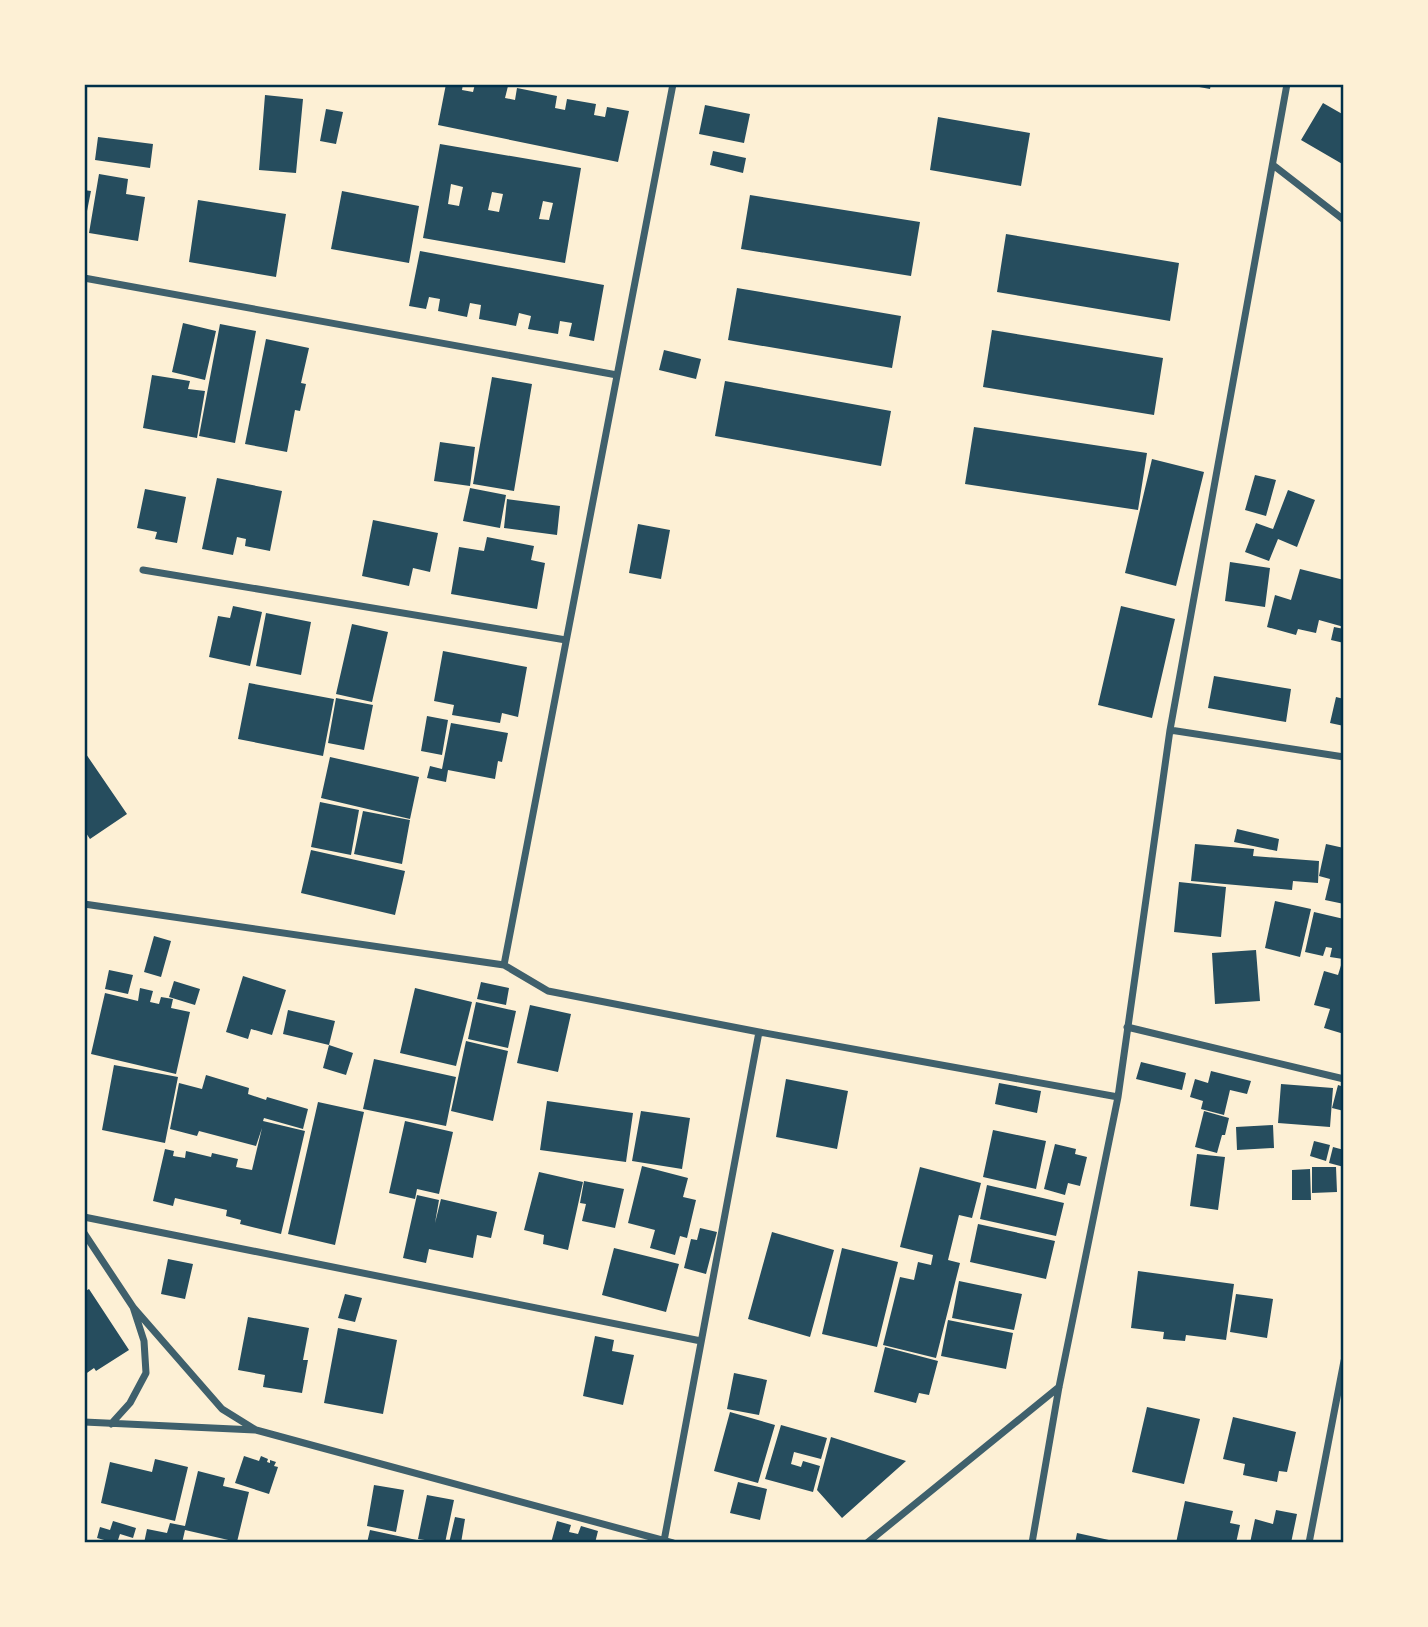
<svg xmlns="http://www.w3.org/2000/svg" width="1428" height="1627" font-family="Barlow,sans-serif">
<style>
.building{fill:#264d5e;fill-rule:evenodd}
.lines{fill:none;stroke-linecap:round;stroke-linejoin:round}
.minor{stroke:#3f606c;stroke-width:7}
.neatline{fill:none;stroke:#003049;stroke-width:2.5}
</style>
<rect width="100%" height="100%" fill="#fdf0d5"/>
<!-- building -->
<path class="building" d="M446,84h17l-1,6 11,2 2,-8 33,2 -3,12 10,2 2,-12 40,8 -2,12 10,2 2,-11 29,5 -2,11 11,2 2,-10 22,4 -11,51 -180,-37z
M1183,84h28l-1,5z
M265,95l38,4 -7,74 -37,-3z
M1323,103l21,12v50l-43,-25z
M705,105l45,9 -6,29 -45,-9z
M326,109l17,3 -7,32 -16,-3z
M938,117l92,16 -9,53 -91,-16z
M98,137l55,7 -3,24 -55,-8z
M440,144l141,24 -16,95 -142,-25zM451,184l12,3 -4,19 -11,-2zM492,192l11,2 -4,18 -11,-2zM543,201l10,2 -4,17 -10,-1z
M713,151l33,7 -3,15 -33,-8z
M99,174l29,5 -2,15 19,3 -7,44 -49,-8z
M84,190l7,1 -6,30h-1z
M342,191l77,15 -10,57 -78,-14z
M750,195l170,27 -9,54 -170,-27z
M198,200l88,14 -10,63 -87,-15z
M1006,234l173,29 -9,58 -173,-29z
M420,251l184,34 -10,56 -25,-5 3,-13 -12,-2 -2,13 -30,-5 3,-13 -12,-3 -3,13 -37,-7 2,-14 -11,-2 -3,14 -29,-6 2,-12 -11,-2 -3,12 -17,-3z
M737,288l164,28 -9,52 -164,-28z
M183,323l33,8 -11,49 -33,-8z
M220,324l36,7 -21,112 -36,-7z
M992,330l171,28 -9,57 -171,-28z
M266,339l43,9 -8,35 5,1 -6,27 -5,-1 -8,42 -42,-8z
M664,350l37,9 -5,20 -37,-9z
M152,375l38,6 -2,8 17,2 -8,47 -54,-10z
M492,377l40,7 -18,107 -41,-7z
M725,381l166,30 -10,55 -166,-30z
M974,427l173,26 -9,57 -173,-26z
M440,442l35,5 -5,39 -36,-5z
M1152,459l52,13 -28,114 -51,-13z
M1255,475l21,5 -10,36 -21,-6z
M217,478l65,13 -12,60 -25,-5 1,-7 -9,-2 -4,18 -31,-6z
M470,488l36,7 -6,33 -37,-7z
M145,489l41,8 -9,46 -22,-4 2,-7 -20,-4z
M1288,490l27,10 -18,47 -19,-8 -9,22 -24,-9 11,-29 17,6z
M507,499l53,7 -3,29 -53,-7z
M373,520l65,13 -8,39 -17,-4 -4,18 -47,-10z
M638,524l32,6 -9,49 -32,-6z
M487,537l47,9 -3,14 14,3 -8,46 -86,-15 8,-47 25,4z
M1230,562l40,6 -5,39 -40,-6z
M1300,569l44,11v47l-25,-7 -3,13 -18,-4 -2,6 -29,-8 8,-32 16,5z
M233,606l29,6 -12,54 -41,-9 9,-41 12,2z
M1121,606l54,13 -23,99 -54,-13z
M266,613l45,9 -10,53 -45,-9z
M352,624l36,8 -16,70 -36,-8z
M1334,627l10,2v14l-13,-3z
M443,651l84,16 -9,50 -16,-4 -2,10 -48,-8 2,-10 -20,-4z
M1214,676l77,13 -5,33 -78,-14z
M249,683l85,16 -11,57 -85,-17z
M1336,697l8,2v27l-14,-3z
M336,698l37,7 -9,45 -36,-7z
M427,716l21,4 -6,35 -21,-4z
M451,723l57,10 -6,29 -4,-1 -3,18 -47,-9 -2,12 -19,-4 3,-12 12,3z
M86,754l41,60 -37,25 -6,-9v-74z
M330,757l89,20 -9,42 -89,-21z
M320,802l39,8 -8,45 -40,-8z
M363,811l47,9 -8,44 -48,-10z
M1237,829l42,10 -2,12 -43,-9z
M1195,844l59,5 -1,7 66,5 -1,22 -25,-2 -1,9 -101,-9z
M1326,844l18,4v56l-19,-4 5,-21 -11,-3z
M311,850l94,21 -10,44 -94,-22z
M1179,882l47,5 -5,50 -47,-5z
M1275,901l36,8 -11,48 -35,-9z
M1314,912l30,7v115l-20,-6 6,-19 -16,-4 10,-34 14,4 5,-16 -13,-2 2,-9 -6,-1 -3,9 -18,-4z
M154,936l17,5 -10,36 -17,-5z
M1256,950l4,51 -45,3 -3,-51z
M109,970l24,5 -5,19 -23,-5z
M243,976l43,14 -14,45 -21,-6 -3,10 -22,-7z
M174,981l26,8 -5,16 -26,-8z
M481,982l28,6 -3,17 -29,-6z
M140,988l13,3 -3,11 9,2 2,-7 12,2 -2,9 19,4 -14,62 -85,-20 14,-61 33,8z
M415,988l57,14 -16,64 -56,-13z
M476,1002l40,9 -8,37 -40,-9z
M530,1005l41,9 -13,58 -41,-9z
M288,1010l47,11 -6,24 -46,-11z
M466,1041l42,10 -15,70 -42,-10z
M329,1045l24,8 -7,22 -23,-7z
M374,1059l82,18 -10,49 -83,-17z
M1141,1062l45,11 -4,17 -46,-11z
M114,1065l64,12 -13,66 -63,-13z
M1211,1071l40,10 -4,13 -17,-4 -6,25 -23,-6 2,-8 -13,-4 5,-18 13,4z
M206,1075l43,13 -1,6 18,6 1,-3 41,12 -5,20 -39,-11 -1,3 42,10 -24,103 -41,-10 1,-4 -15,-4 1,-6 -52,-12 -2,8 -20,-5 12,-52 9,2 -1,5 12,2 1,-7 25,6 1,-4 26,6 -2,8 16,3 10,-42 -6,18 -57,-15 -2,5 -27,-7 9,-46 23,6z
M786,1079l62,12 -11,58 -61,-12z
M999,1083l42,8 -4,22 -42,-9z
M1281,1084l52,4 -3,39 -52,-4z
M1338,1085l6,2v24l-12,-3z
M547,1101l86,12 -7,49 -86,-12z
M318,1102l46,10 -29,133 -47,-11z
M641,1111l49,7 -8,51 -50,-8z
M1204,1111l25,7 -4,17h-3l-5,18 -22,-6z
M405,1121l48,11 -14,62 -22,-5 -2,10 -26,-6z
M1273,1125l1,23 -37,2 -1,-23z
M993,1130l53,11 -10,48 -53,-12z
M1314,1141l16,4 -4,16 -16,-5z
M1055,1144l21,5 -1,5 12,3 -7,29 -12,-3 -3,12 -21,-6z
M1333,1147l11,3v17l-15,-4z
M1197,1154l28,3 -7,53 -28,-4z
M642,1166l46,12 -5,19 13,3 -9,38 -7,-2 -5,19 -25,-7 5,-18 -27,-7z
M920,1167l61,16 -9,35 -13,-3 -11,45 12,3 -24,95 -53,-13 17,-68 14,3 4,-18 13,3 2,-10 -33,-8z
M1312,1167h24l1,25 -25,1z
M1310,1169l1,31h-19v-30z
M539,1172l44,10 -15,68 -25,-6 1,-9 -20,-5z
M584,1181l40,8 -9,39 -33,-7 4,-17 -6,-1z
M987,1185l77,18 -8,33 -76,-17z
M417,1195l22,5 -4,23 6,-24 56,13 -6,26 -14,-3 -4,23 -44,-9 -3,14 -23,-5z
M978,1224l77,17 -9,38 -76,-17z
M700,1228l17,4 -11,42 -22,-6 7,-29 6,1z
M772,1232l62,18 -24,87 -62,-18z
M614,1248l65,16 -13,48 -64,-17z
M842,1248l56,14 -21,85 -55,-13z
M168,1259l25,5 -8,35 -24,-5z
M1138,1271l96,13 -8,56 -40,-5 -1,6 -22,-2 1,-7 -33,-4z
M959,1281l63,13 -8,36 -62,-12z
M89,1289l40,61 -33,21 -2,-3 -10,7v-83z
M345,1294l17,4 -7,24 -17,-4z
M1236,1294l37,5 -6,39 -37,-6z
M248,1317l61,11 -6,32h5l-6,33 -39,-6 2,-12 -27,-5z
M948,1320l65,13 -7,36 -65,-13z
M338,1328l59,12 -14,74 -59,-11z
M595,1336l19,4 -2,11 22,4 -11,50 -40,-9z
M885,1347l53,14 -9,34 -10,-2 -3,10 -42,-11z
M734,1373l33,7 -8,35 -32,-6z
M1147,1407l53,12 -16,65 -52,-12z
M730,1412l45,13 -17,58 -44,-12z
M1233,1417l63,15 -9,40 -8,-1 -2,11 -34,-7 2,-11 -22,-5z
M781,1425l46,13 -6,21 -27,-7 -3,12 10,3 2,-6 17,5 -7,26 -48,-13z
M831,1437l75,24 -64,57 -25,-28z
M244,1456l15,5 2,-5 7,3 -1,3 3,1v-3l6,2 -2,4 4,1 -9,27 -34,-11z
M155,1459l33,8 -13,54 -74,-18 9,-41 42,10z
M198,1471l27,7 -2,8 26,6 -12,50 -52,-12 -3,13h-38l3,-14 20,4 3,-10 15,3z
M738,1482l29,7 -7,31 -30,-7z
M374,1485l30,5 -8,42 -29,-6z
M427,1495l27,5 -9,43 -27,-4z
M1185,1501l48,10 -3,12 10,2 -4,18h-60z
M1276,1510l21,4 -6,29h-41l5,-24 18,5z
M455,1517l10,2 -4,24h-12z
M113,1521l23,7 -3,10 -13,-4 -3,9h-2l-18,-5 3,-11 10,3z
M557,1521l14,4 -2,7 9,2 3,-8 17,5 -3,12h-44z
M370,1530l56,12 -1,1h-58z
M1077,1533l41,9v1h-43z"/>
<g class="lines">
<!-- minor -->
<path class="minor" d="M1273,165l71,55
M84,278l533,97
M143,570l423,70
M1170,730l174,27
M84,904l420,61 44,26 211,41 359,65
M504,965l169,-881
M1127,1027l217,52
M84,1217l617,124
M84,1233l49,74 11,34 2,32 -16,30 -19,21
M133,1307l89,102 34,21 417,113
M84,1422l171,8
M664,1541l95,-509
M867,1543l192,-156
M1032,1543l27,-156 59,-290 52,-367 117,-646
M1309,1543l35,-182"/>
</g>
<!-- border -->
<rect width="1428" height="1627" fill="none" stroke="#fdf0d5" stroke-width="172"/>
<rect x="86" y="86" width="1256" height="1455" class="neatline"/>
</svg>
